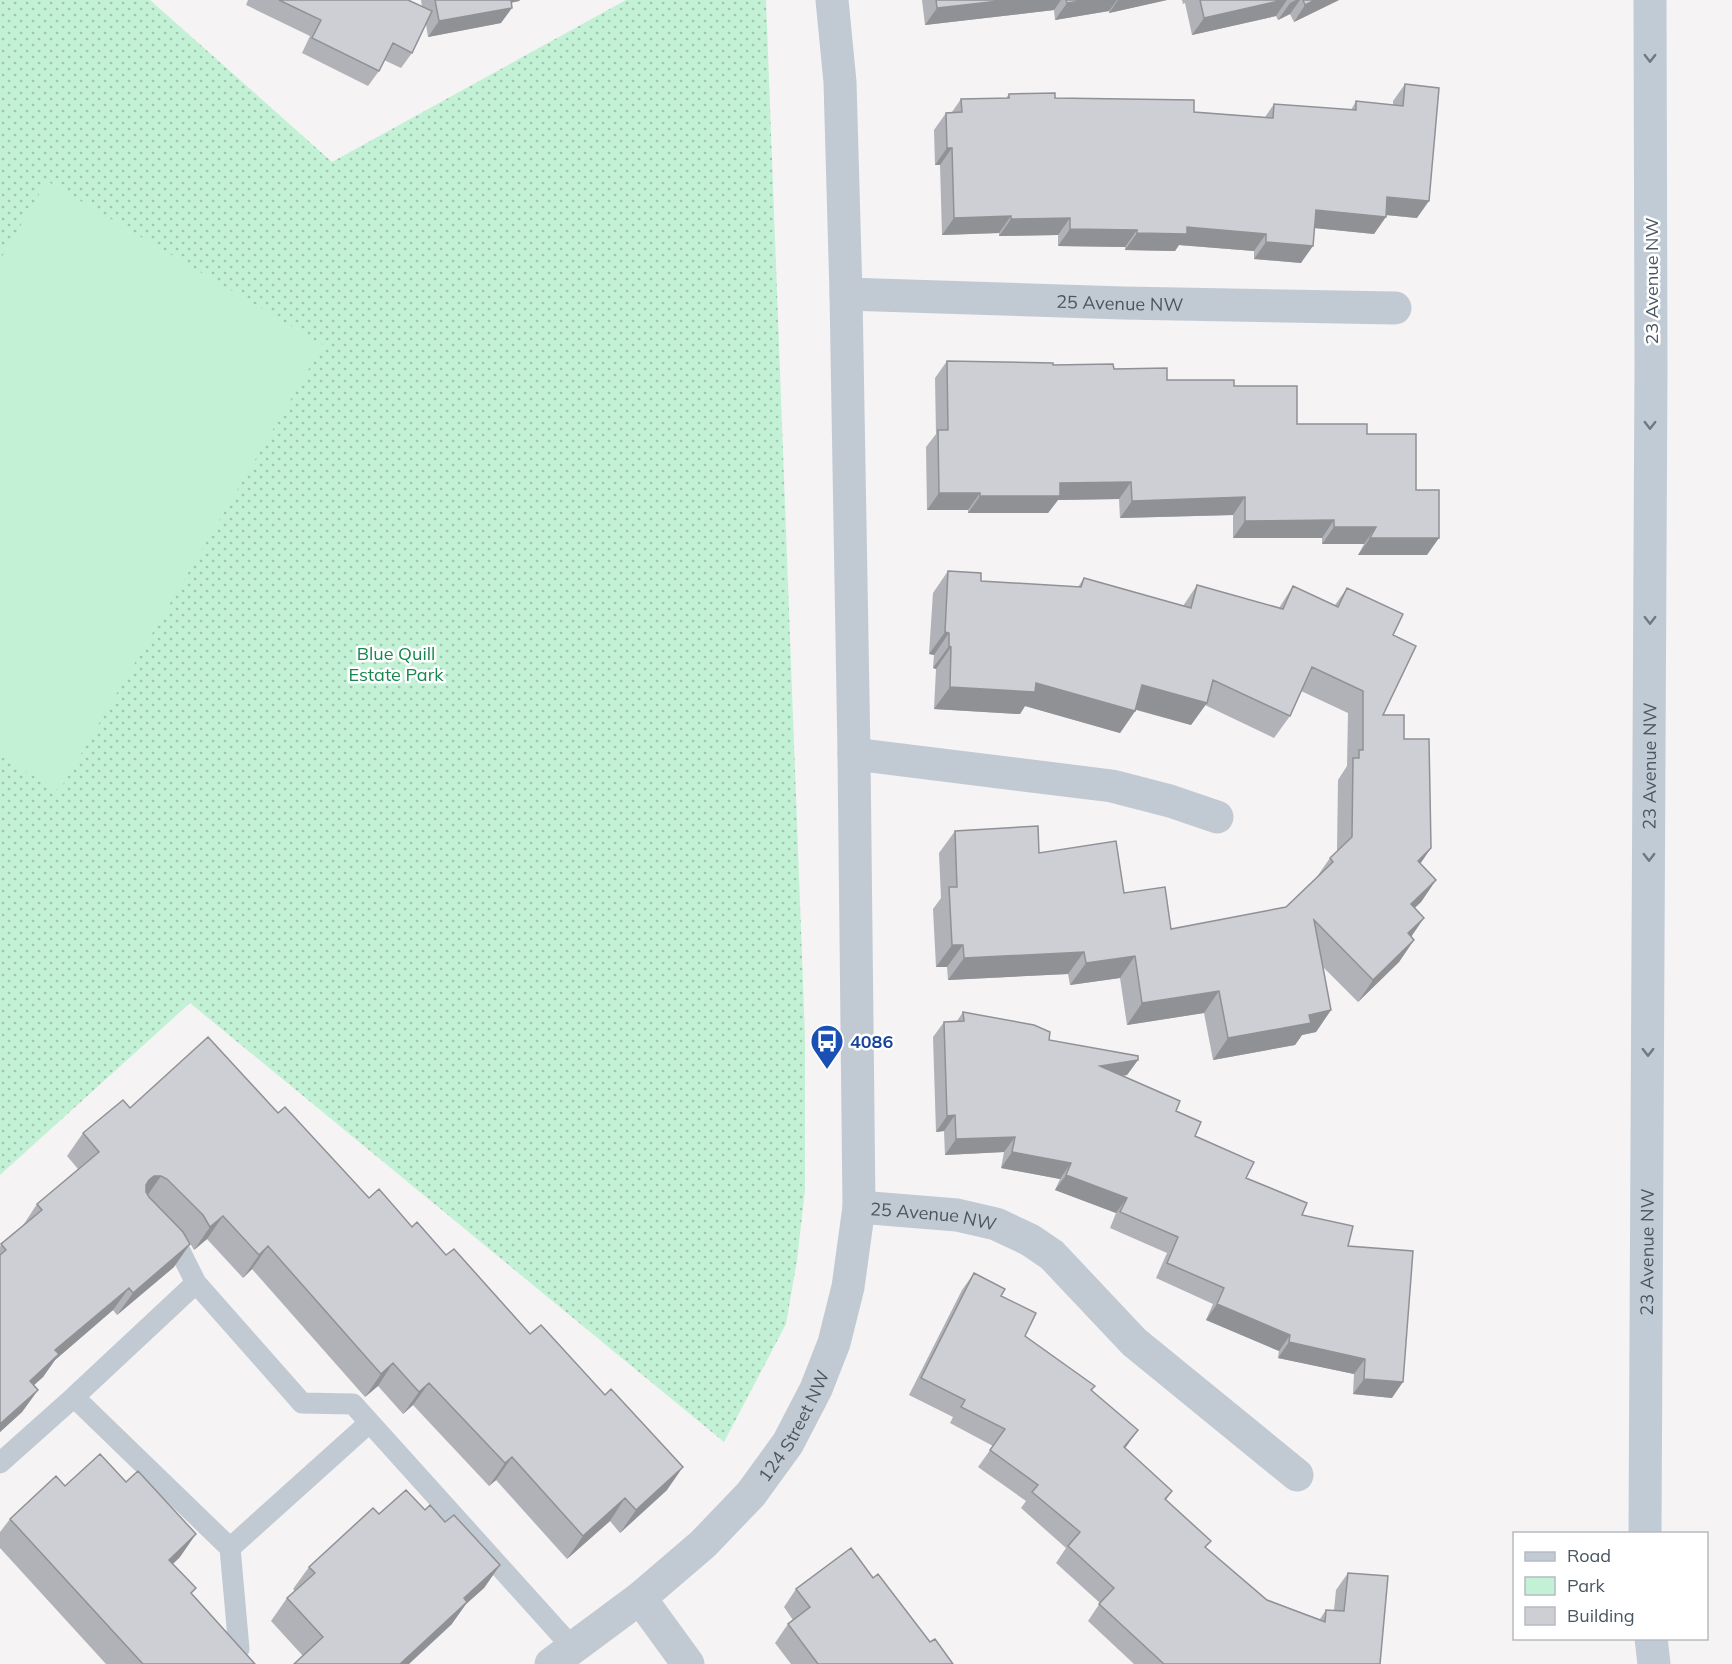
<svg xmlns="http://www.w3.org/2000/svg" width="1732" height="1664" font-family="Mulish,sans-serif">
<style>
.green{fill:url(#green-dots)}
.pitch{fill:#c3f1d5}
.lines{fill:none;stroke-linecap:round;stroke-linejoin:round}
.service{stroke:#c1cad2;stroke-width:21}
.minor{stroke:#c1cad2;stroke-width:33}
.tertiary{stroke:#c1cad2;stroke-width:33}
.secondary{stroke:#c1cbd6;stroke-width:33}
.wall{fill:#b0b2b7}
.shaded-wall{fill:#909195}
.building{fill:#cdcfd5;stroke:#909195;stroke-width:1.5}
.oneway{stroke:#6e7984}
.labels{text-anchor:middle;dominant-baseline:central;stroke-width:5;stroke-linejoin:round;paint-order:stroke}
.street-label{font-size:18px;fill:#4a5661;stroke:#fff}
.park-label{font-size:18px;fill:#17864f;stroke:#fff}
.transit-label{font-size:18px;font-weight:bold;fill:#164399;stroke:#fff;text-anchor:start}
</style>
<defs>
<pattern id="green-dots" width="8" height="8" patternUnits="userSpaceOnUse" patternTransform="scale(1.5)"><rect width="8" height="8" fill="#c3f1d5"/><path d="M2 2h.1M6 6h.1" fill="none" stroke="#a0c6b0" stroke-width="1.8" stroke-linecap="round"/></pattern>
</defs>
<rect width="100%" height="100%" fill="#f5f3f3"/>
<!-- green -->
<path class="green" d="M0,0h150l182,162 294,-162h140l39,1036v154l-8,70 -11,64 -62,118 -534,-439 -190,172z"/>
<!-- pitch -->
<path class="pitch" d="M47,181l276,164 -264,446 -59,-35v-496z"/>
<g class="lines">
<!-- service -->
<path class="service" d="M164,1233l14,14 18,36 106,120 51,1 220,244
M74,1397l156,151 139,-125
M0,1463l74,-66 122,-114
M230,1548l9,101"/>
<!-- minor -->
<g class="minor">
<path id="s1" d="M846,294l277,9 272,5"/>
<path d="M854,754l258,32 58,15 47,16"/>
<path id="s2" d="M859,1207l98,8 39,9 34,16 22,15 82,87 163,133"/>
<path d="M640,1598l48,66"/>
</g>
<!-- tertiary -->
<path class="tertiary" id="s3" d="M551,1664l89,-66 63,-54 48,-50 37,-51 28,-54 18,-46 14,-56 11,-80 -5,-453 -8,-460 -6,-212 -8,-82"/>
<!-- secondary -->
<g class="secondary">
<path id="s4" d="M1645,1534l6,-1168 -1,-366"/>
<path d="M1651,1638l3,26"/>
</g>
</g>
<!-- wall -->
<path class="wall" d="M248,0h160l14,7 -1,-7h99l-1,1 -8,2 -10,20 -73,14 -2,-13 -14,29 -11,15 -17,-8 -5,11 -11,15 -66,-33 8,-17 -64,-31z
M922,0h245l-58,13v-2l-54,9 -1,-10 -129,15z
M1182,0h157l-45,22 -4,-8 -12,6 -2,-4 -84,19 -7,-32 -2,1z
M1405,84l12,134 -31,-3 -12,19 -59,-6 -14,35 -47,-4v-8l-75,-6 -4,6 -50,-1v-3l-67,-1v-11l-59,1v-3l-57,2 -2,-70h-5l-1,-35 12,-17 6,-1 9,-13 45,-1 3,-4 46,4 139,14 71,5 9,-13 77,6 5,-9 37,4v-4z
M947,361l106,4 61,4 53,11 67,6 63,38 70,10 49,56 11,65h-69l6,-11h-42v-6h-89v-23l-113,3 -1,-19 -61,1 -10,13h-80v-3h-41l-1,-63 10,-13 -1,-56z
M948,571l33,10 97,6 6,-9 99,28 14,-21 82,23 14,-22 42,19 12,-17 46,47 -10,80 21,24 27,109 -11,15 16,17 -15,22 -7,6 -3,29 3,3 -15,22 -41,40 -35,-35 8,43 -15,22 -14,3 -7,10 -82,15 -9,-47 -77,12 -7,-47 -50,7 -2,-11 -120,6 -1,-13h-11l-3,-58 8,-11 -2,-45 16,-22 84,22 85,40 47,36 115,-22 30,-29 14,-20 7,-7 1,-71 9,-14 1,-53 -47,-22 -11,25 -16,22 -69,-33 -14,20 -55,-15 -16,23 -95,-27 -5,8 -86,-5 2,-40 -3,-1 1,-13 -5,-1 4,-61z
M963,1012l86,28 89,20 -11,15 -5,1 54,35 19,25 51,42 102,68 44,152 -39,-4 1,-20 -76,-16 1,-7 -73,-31 7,-16 -57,-26 11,-25 -57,-25 6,-15 -61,-23 5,-11 -59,-11 3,-16 -59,3 -1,-24 -8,1 -3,-95 11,-15 13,-1z
M130,1108l148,5 91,85 43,29 34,28 221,235 -47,43 -10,-12 -43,38 -71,-79 -7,6 -76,-81 -10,9 -25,-28 -13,11 -113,-128 -9,9 -36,-39 -13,11 -7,-12 -13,29 -57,48 -4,-5 -58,50 -12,17 -9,8 4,5 -16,22 -22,20v-186l22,-19 15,-23 41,-35 -11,-13 16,-23z
M974,1273l27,23 24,40 66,54 34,58 47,43 -6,9 40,48 61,52 53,19 6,-9h8l2,-20 12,-17 32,91h-246l-46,-43 12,-18 -44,-40 10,-15 -45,-40 5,-7 -48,-34 15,-21 -43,-23 3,-6 -44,-22 53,-105z
M65,1486l115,71 -7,7 19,30 63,70h-149l-106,-116v-16l10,-13z
M425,1510l20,12 55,43 -16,23 -18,16 -15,21 -148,31 -32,-35 16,-23 8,-7 -2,-2 16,-22 70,-53z
M873,1578l57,64 23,22h-162l-16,-21 13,-19 5,-4 -9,-13 12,-18z"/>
<!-- shaded-wall -->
<path class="shaded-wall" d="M501,0h19l-1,1 -21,4z
M1008,0h53l-7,10 -129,15 12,-17z
M1087,0h30l-8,11 -54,9 12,-17z
M1118,0h49l-58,13z
M1283,0h4l-11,16 -84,19 12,-17z
M1296,0h4l-10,14 -12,6 12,-17z
M1315,0h24l-45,22 11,-17z
M512,8l-11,15 -73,14 11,-16z
M947,148h5l-12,17h-5z
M1387,197l42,4 -12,17 -41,-4z
M1316,210l70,7 -12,17 -70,-7z
M1011,216l-12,17 -57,2 12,-17z
M1070,218l-12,17 -59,1 12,-17z
M1187,227l79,7 -12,17 -75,-6 -4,6 -50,-1 12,-17z
M1070,229l67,1 -12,17 -67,-1z
M1266,242l47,4 -12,17 -47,-4z
M1131,482l-12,17 -61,1 -10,13h-80l12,-17 80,-13z
M939,493h41l-12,17h-41z
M1245,497l-12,18 -113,3 12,-17z
M1334,520l-12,18h-89l12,-17z
M1334,527h42l-12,17h-42z
M1370,538h69l-12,17h-69z
M945,632l4,1 -15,22 -5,-1z
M949,646l2,1 -15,22 -3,-1z
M1036,683l99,28 -15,22 -95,-27 -5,8 -86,-5 16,-22z
M1142,685l65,18 -16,22 -64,-18z
M1431,848l-15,22 2,-9z
M1436,880l-15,22 -25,24 15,-22z
M1424,918l-15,22 -1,-7z
M1414,940l-15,22 -41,40 15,-22z
M952,945h11l-16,22h-11z
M1084,952l-16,22 -120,6 16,-22z
M1135,956l-15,22 -50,7 16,-22z
M1219,991l-15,22 -77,12 15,-22z
M1331,1010l-15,22 -14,3 -7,10 -82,15 15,-22 81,-23z
M1138,1060l-11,15 -38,7 11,-16z
M955,1115l-11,16 -8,1 11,-16z
M1015,1137l-11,15 -59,3 11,-16z
M1012,1152l59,11 -11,16 -59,-11z
M1066,1175l61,23 -11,15 -61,-23z
M154,1176h7l-16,23h-7l11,-19z
M223,1216l-16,23 -13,11 16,-23z
M190,1244l-16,23 -57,48 16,-22z
M268,1246l-16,23 -9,9 16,-23z
M129,1288l-16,22 -58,50 -12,17 -29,26 16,-22 25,-31z
M1217,1304l73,31 -11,16 -73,-31z
M1289,1342l76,17 -11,15 -76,-16z
M393,1363l-15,23 -13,11 16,-23z
M1364,1379l39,3 -11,16 -39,-4z
M429,1383l-16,22 -10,9 16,-22z
M38,1390l-16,22 -22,20v-8z
M1138,1430l-12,17 -14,17 12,-17z
M512,1457l-16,23 -7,6 16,-23z
M683,1467l-16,23 -47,43 16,-23z
M625,1498l-15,23 -43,38 16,-23z
M196,1534l-16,23 -27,25 16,-22z
M500,1565l-16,23 -18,16 -15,21 -42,39h-9l64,-66z"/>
<!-- building -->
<path class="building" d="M279,0h129l24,11 -20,42 -19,-10 -14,28 -67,-33 9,-18z
M435,0h76l1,8 -73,13z
M936,0h72l-71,8z
M1066,0h21l-20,3z
M1200,0h83l-79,18z
M1303,0h12l-10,5z
M1405,84l34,4 -10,113 -42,-4 -1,20 -70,-7 -3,36 -47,-4v-8l-79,-7v7l-50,-1v-3l-67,-1v-11l-59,1v-3l-57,2 -2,-70h-5l-1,-35 16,-1 -1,-13 48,-1v-4l46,-1v5l139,2v12l79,6 1,-14 82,6v-9l47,5z
M947,361l106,2v2l60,-1 1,5 53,-1v12h67v6h63v38h70v10h49v56h23v48h-69l6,-11h-42v-7l-89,1v-24l-113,4 -1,-19 -71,1v13h-80v-3h-41l-1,-63h10z
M948,571l33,2v8l100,6 3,-9 107,30 6,-23 86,24 10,-23 45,21 9,-19 56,26 -10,21 23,11 -33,69h21v24h25l2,109 -13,13 18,19 -25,24 13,14 -16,15 6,7 -41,40 -59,-60 17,90 -22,5 2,8 -83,15 -9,-47 -77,12 -7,-47 -49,7 -2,-11 -120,6 -1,-13h-11l-3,-58h8l-2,-56 83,-5 1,27 77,-12 8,52 41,-6 6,42 115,-22 47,-45 -3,-4 22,-21 1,-79h6v-8h4v-59l-51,-24 -22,49 -77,-36 -6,23 -65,-18 -7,26 -99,-28 -1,9 -85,-5 1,-40 -2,-1v-13l-4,-1z
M963,1012l71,13 16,7 -1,8 89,16v4l-38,6 80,35 -4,10 25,11 -6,14 59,26 -8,16 61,25 -5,12 51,11 -5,20 65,5 -10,131 -39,-3 1,-20 -76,-17 1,-7 -73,-31 7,-16 -57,-25 11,-26 -58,-25 7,-14 -61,-23 5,-12 -59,-11 3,-15 -59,2 -1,-24 -8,1 -3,-94 20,-1z
M208,1037l70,76 7,-6 84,91 10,-9 33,38 5,-5 29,33 8,-6 76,85 11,-9 64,70 6,-6 72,78 -47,43 -11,-12 -42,38 -71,-79 -7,6 -76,-80 -10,9 -26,-29 -12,11 -113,-128 -9,9 -36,-39 -13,11 -7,-12 -36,-36 -6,-3h-7l-5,4 -3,5v7l3,5 34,35 7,12 -57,49 -4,-5 -74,62 4,4 -29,27 8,9 -38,34v-169l6,-5 -5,-6 41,-34 -5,-6 62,-52 -16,-19 40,-33 7,8z
M974,1273l31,16 -4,7 35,17 -11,23 70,50 -4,4 47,40 -14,17 48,44 -7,8 46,42 -6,6 62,53 58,22 1,-12 18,1 4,-38 40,3 -8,88h-216l-65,-60 15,-16 -46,-42 12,-14 -48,-40 6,-7 -48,-35 15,-21 -44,-22 4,-7 -44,-22z
M100,1454l26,28 12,-11 58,63 -27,26 27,28 -5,5 64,71h-112l-133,-145 46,-43 9,10z
M406,1490l19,20 5,-5 15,17 9,-7 46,50 -36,33 3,4 -67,62h-106l29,-27 -36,-39 28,-25 -6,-6 64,-59 6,6z
M851,1548l22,30 5,-4 52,68 5,-3 18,25h-135l-30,-40 22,-17 -14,-18z"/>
<!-- one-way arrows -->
<defs><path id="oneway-chevron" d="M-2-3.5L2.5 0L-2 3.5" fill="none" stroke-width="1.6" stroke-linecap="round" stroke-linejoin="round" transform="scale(1.5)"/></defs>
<g class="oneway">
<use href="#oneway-chevron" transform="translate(1650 58) rotate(90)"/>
<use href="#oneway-chevron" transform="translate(1650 425) rotate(90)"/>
<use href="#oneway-chevron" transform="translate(1650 620) rotate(90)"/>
<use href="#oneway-chevron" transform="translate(1649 857) rotate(90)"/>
<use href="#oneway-chevron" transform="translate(1648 1052) rotate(90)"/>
</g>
<!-- icons -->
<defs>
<symbol id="bus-pin" viewBox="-11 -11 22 30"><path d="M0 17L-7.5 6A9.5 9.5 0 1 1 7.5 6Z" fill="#1a4fb4" stroke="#fff"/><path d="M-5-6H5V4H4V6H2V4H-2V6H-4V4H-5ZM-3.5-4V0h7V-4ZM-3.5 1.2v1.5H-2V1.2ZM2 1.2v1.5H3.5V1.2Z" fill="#fff"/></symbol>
</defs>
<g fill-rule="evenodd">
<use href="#bus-pin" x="808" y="1022" width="38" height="52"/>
</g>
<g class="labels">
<!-- street labels -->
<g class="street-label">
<text transform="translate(1651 281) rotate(-90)">23 Avenue NW</text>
<text stroke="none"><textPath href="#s1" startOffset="274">25 Avenue NW</textPath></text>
<text stroke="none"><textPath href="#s4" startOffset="768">23 Avenue NW</textPath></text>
<text stroke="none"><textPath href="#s2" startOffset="75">25 Avenue NW</textPath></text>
<text stroke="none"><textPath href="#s4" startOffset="282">23 Avenue NW</textPath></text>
<text stroke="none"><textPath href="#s3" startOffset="344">124 Street NW</textPath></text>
</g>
<!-- park labels -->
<g class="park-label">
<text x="396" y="653">Blue Quill<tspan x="396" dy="21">Estate Park</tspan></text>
</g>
<!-- transit labels -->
<g class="transit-label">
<text x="850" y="1041">4086</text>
</g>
</g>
<!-- legend -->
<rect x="1513" y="1532" width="195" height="108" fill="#ffffff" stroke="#b7bbc0" stroke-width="1.5"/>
<rect x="1525" y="1552" width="30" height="9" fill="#c1cbd6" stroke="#b7bbc0" stroke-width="1.5"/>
<text x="1567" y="1562" font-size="18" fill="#4a5661">Road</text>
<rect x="1525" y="1577" width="30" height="18" fill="#c3f1d5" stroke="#b7bbc0" stroke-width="1.5"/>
<text x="1567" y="1592" font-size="18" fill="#4a5661">Park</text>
<rect x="1525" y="1607" width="30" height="18" fill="#cdcfd5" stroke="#b7bbc0" stroke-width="1.5"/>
<text x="1567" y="1622" font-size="18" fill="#4a5661">Building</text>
</svg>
